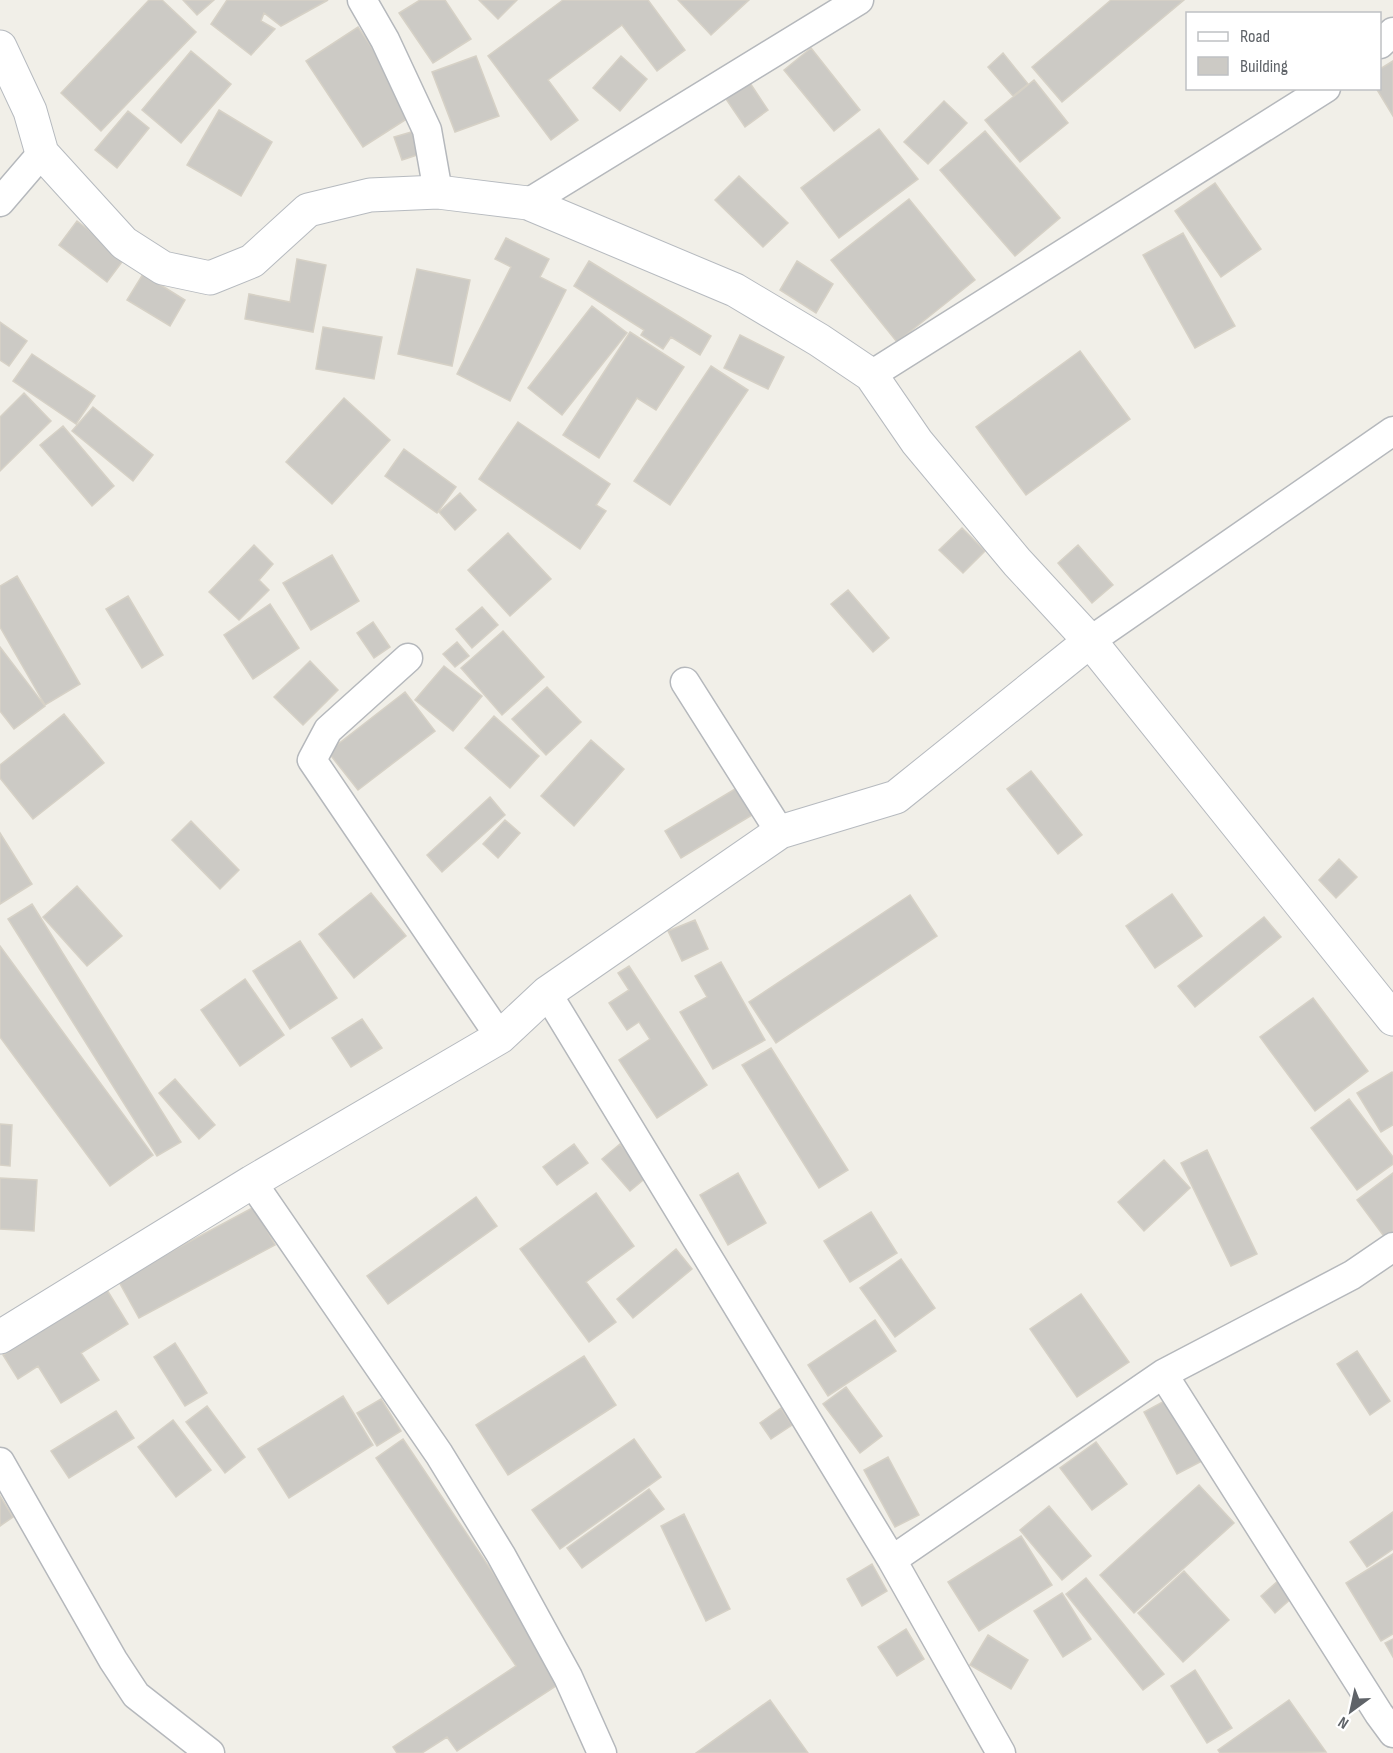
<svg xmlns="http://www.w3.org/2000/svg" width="1393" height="1753" font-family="'Sofia Sans Condensed',sans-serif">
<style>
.building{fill:#cccac5;stroke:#d6d1c6;stroke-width:1.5}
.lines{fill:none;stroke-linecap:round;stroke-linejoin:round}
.street-casing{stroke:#b5b8bc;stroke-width:31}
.secondary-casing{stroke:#b6babf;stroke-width:35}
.street{stroke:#fff;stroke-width:28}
.secondary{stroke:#fff;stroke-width:33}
</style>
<rect width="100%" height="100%" fill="#f1efe8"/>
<!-- building -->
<path class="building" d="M149,0h13l34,32 -95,99 -40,-38z
M183,0h31l-17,15z
M227,0h101l-47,26 -17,-13 -3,8 14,8 -24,26 -40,-31z
M420,0h25l26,39 -38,24 -34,-50z
M479,0h38l-19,19z
M563,0h85l37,50 -28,21 -35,-46 -74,55 30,40 -27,20 -63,-84z
M678,0h71l-38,35z
M1111,0h73l-122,102 -30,-35z
M358,27l58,86 -53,34 -57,-86z
M811,48l49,62 -26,21 -50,-61z
M191,51l40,33 -50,59 -39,-33z
M1003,53l25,31 -15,12 -25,-29z
M476,56l23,60 -44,16 -23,-60z
M621,56l26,23 -27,32 -27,-23z
M1393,61v55l-17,-28h4v-19z
M1034,80l34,43 -48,39 -35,-42z
M750,83l18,27 -23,17 -19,-28z
M944,101l23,22 -39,41 -24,-22z
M219,110l53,32 -31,54 -54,-31z
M128,111l21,17 -32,40 -22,-18z
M879,129l39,50 -79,59 -38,-50z
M415,131l8,22 -21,7 -8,-23z
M985,131l75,87 -45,38 -75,-86z
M739,176l49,47 -25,24 -48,-47z
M1215,183l46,66 -40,28 -46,-66z
M909,199l66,81 -78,62 -66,-82z
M77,221l48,37 -18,24 -48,-37z
M1183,233l52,93 -40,22 -52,-93z
M506,238l43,21 -9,18 26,13 -56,111 -53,-27 54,-107 -16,-8z
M297,259l29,6 -13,67 -68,-13 4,-25 41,8z
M589,261l122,75 -11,19 -29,-18 -8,12 -22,-14 3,-5 -70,-44z
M797,261l36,23 -17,29 -36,-23z
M417,269l53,11 -18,86 -54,-12z
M143,274l42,26 -15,26 -43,-26z
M592,306l35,27 -65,82 -34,-27z
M0,322l27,19 -18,25 -9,-6z
M323,327l59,10 -8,42 -58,-10z
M630,332l54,35 -28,43 -19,-12 -38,60 -36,-23z
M740,335l44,22 -16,32 -44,-21z
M1080,351l50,68 -104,76 -50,-68z
M32,354l63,42 -19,28 -63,-43z
M711,366l37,24 -78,115 -36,-24z
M24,393l27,28 -51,50v-54z
M344,398l46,42 -58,64 -46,-42z
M93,407l60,48 -20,26 -61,-50z
M518,422l92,62 -14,21 10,6 -26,38 -101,-70z
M63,426l51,60 -22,20 -52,-61z
M404,449l52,38 -19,26 -52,-37z
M460,493l16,17 -21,20 -16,-18z
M962,528l23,23 -22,22 -24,-23z
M508,533l43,46 -41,37 -42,-46z
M254,545l19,19 -14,16 10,10 -30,30 -30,-28z
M1078,545l35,40 -21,18 -34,-40z
M332,555l27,46 -48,29 -28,-47z
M17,576l63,108 -35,21 -45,-78v-41z
M848,590l41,48 -16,14 -42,-48z
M128,596l35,59 -21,13 -36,-59z
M270,604l29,44 -46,31 -29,-44z
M482,607l16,18 -26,23 -16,-19z
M373,622l17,25 -16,11 -17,-25z
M503,631l41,46 -42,38 -41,-47z
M457,642l12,14 -14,11 -12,-13z
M0,647l45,59 -31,23 -14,-18z
M310,661l28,29 -35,35 -29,-28z
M444,666l38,30 -29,35 -38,-31z
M547,687l34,35 -35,33 -34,-36z
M405,692l30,39 -77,59 -30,-38z
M64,714l40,49 -71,56 -33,-41v-13z
M494,716l45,40 -29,32 -45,-40z
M591,740l33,29 -50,57 -33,-30z
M1031,771l51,64 -24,19 -51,-65z
M740,786l17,26 -76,46 -16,-27z
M490,797l15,18 -63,57 -15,-17z
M505,820l15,13 -22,25 -15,-14z
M191,821l48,49 -19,19 -48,-49z
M0,833l32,51 -32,20z
M1339,859l18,18 -21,21 -17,-18z
M77,886l45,50 -35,30 -44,-49z
M371,893l35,43 -52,42 -35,-44z
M1172,894l30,42 -47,32 -29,-42z
M910,895l27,41 -161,107 -27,-41z
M32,904l149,238 -24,14 -149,-237z
M1264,917l17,20 -86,70 -17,-21z
M695,920l13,29 -26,12 -14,-30z
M300,941l37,57 -47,31 -37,-58z
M0,946l153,209 -43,31 -110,-149z
M721,962l44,78 -52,29 -33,-57 27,-15 -12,-21z
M629,966l78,119 -50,33 -38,-58 31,-21 -11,-17 -12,8 -18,-27 20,-13 -11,-17z
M245,979l39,56 -44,31 -39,-56z
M1313,998l55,73 -53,40 -55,-74z
M362,1019l20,29 -31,19 -19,-29z
M771,1048l77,122 -29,18 -77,-123z
M1392,1072l1,2v51l-12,7 -24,-39z
M175,1079l40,46 -16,14 -40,-46z
M1349,1099l44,58v7l-36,26 -46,-62z
M0,1124l12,1 -2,41 -10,-1z
M574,1144l14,19 -31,22 -14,-18z
M620,1144l28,32 -18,15 -28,-32z
M1207,1150l50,104 -26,12 -50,-103z
M1164,1160l26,28 -46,43 -26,-29z
M738,1173l28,50 -38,22 -28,-50z
M1393,1173v61l-7,5 -29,-39z
M0,1178l37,2 -3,51 -34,-2z
M596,1193l38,53 -48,36 30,40 -27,20 -69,-93z
M476,1197l21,29 -109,78 -21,-28z
M254,1207l21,38 -136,73 -21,-38z
M871,1212l26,41 -47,29 -26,-41z
M676,1249l16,20 -59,49 -16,-19z
M901,1259l34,49 -40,29 -35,-49z
M107,1290l21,34 -47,29 18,27 -38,23 -23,-37 -20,13 -15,-24z
M1081,1294l48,68 -52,35 -47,-68z
M875,1320l21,31 -68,45 -20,-31z
M175,1343l32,50 -22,13 -31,-49z
M1357,1351l33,50 -20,14 -33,-51z
M584,1356l32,49 -108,70 -32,-50z
M846,1387l36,49 -22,17 -37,-49z
M343,1396l30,49 -84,53 -31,-49z
M1170,1398l34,62 -27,14 -33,-62z
M381,1399l20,32 -24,15 -20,-33z
M207,1406l38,51 -20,16 -39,-51z
M781,1408l11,17 -21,14 -11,-16z
M116,1411l18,27 -65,40 -18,-27z
M173,1420l38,50 -35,27 -38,-50z
M403,1439l162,241 -108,71 -10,-14 -25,16h-25l-4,-6 123,-81 -140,-208z
M634,1439l27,38 -101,72 -28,-39z
M1096,1442l31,42 -35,26 -32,-42z
M888,1457l31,58 -24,12 -31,-57z
M1199,1485l35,38 -100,90 -34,-38z
M649,1489l15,20 -82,59 -15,-20z
M0,1496l13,21 -13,9z
M1049,1506l42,50 -29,24 -42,-50z
M1393,1512v37l-26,18 -17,-25z
M684,1514l46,95 -24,12 -45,-95z
M1021,1536l31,49 -73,46 -31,-49z
M1393,1554v80l-12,7 -35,-58z
M872,1564l15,27 -25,15 -15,-27z
M1184,1571l45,49 -46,42 -45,-49z
M1086,1578l78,96 -21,16 -77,-96z
M1279,1580l14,17 -18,16 -14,-17z
M1062,1593l29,46 -28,18 -29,-46z
M906,1629l18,30 -27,17 -19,-29z
M988,1635l40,25 -17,29 -41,-24z
M1393,1639v18l-8,-14z
M1195,1670l37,58 -25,15 -36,-57z
M770,1700l38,53h-112z
M1289,1700l37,52 -106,1 -2,-3z"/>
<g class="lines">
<defs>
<path id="street" d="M362,0l23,40 42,90 11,62
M1380,44l13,-12
M0,202l42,-49
M528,203l331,-203
M871,375l455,-287
M1090,641l303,-210
M408,658l-80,72 -16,30 188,277
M685,682l95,150
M547,993l345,567 109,193
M252,1182l187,272 62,101 67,122 34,76
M1163,1374l216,340 14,19
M0,1462l113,198 23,35 74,58
M892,1560l271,-186 189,-99 41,-28"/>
<path id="secondary" d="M0,47l30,64 12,42 82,90 39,25 47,10 42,-17 56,-51 62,-15 68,-3 90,11 207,87 84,50 52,35 46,67 100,120 73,79 303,378
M0,1337l252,-155 248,-145 47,-44 233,-161 116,-35 194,-156"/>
</defs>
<!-- street casing -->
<use href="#street" class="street-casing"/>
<!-- secondary casing -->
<use href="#secondary" class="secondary-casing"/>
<!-- street -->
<use href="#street" class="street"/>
<!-- secondary -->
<use href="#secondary" class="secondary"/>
</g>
<!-- legend -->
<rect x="1186" y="12" width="195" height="78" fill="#ffffff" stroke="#bfc1c3" stroke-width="1.5"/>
<rect x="1198" y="32" width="30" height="9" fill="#ffffff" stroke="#bfc1c3" stroke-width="1.5"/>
<text x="1240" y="42" font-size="18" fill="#5f6368">Road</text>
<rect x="1198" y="57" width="30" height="18" fill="#cccac5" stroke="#bfc1c3" stroke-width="1.5"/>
<text x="1240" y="72" font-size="18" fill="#5f6368">Building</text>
<!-- north arrow -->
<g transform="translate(1351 1711) rotate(213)" stroke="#ffffff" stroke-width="4.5" paint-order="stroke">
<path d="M0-4.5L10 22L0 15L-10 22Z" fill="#5f6368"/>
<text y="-9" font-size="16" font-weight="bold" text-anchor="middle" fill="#5f6368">N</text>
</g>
</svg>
